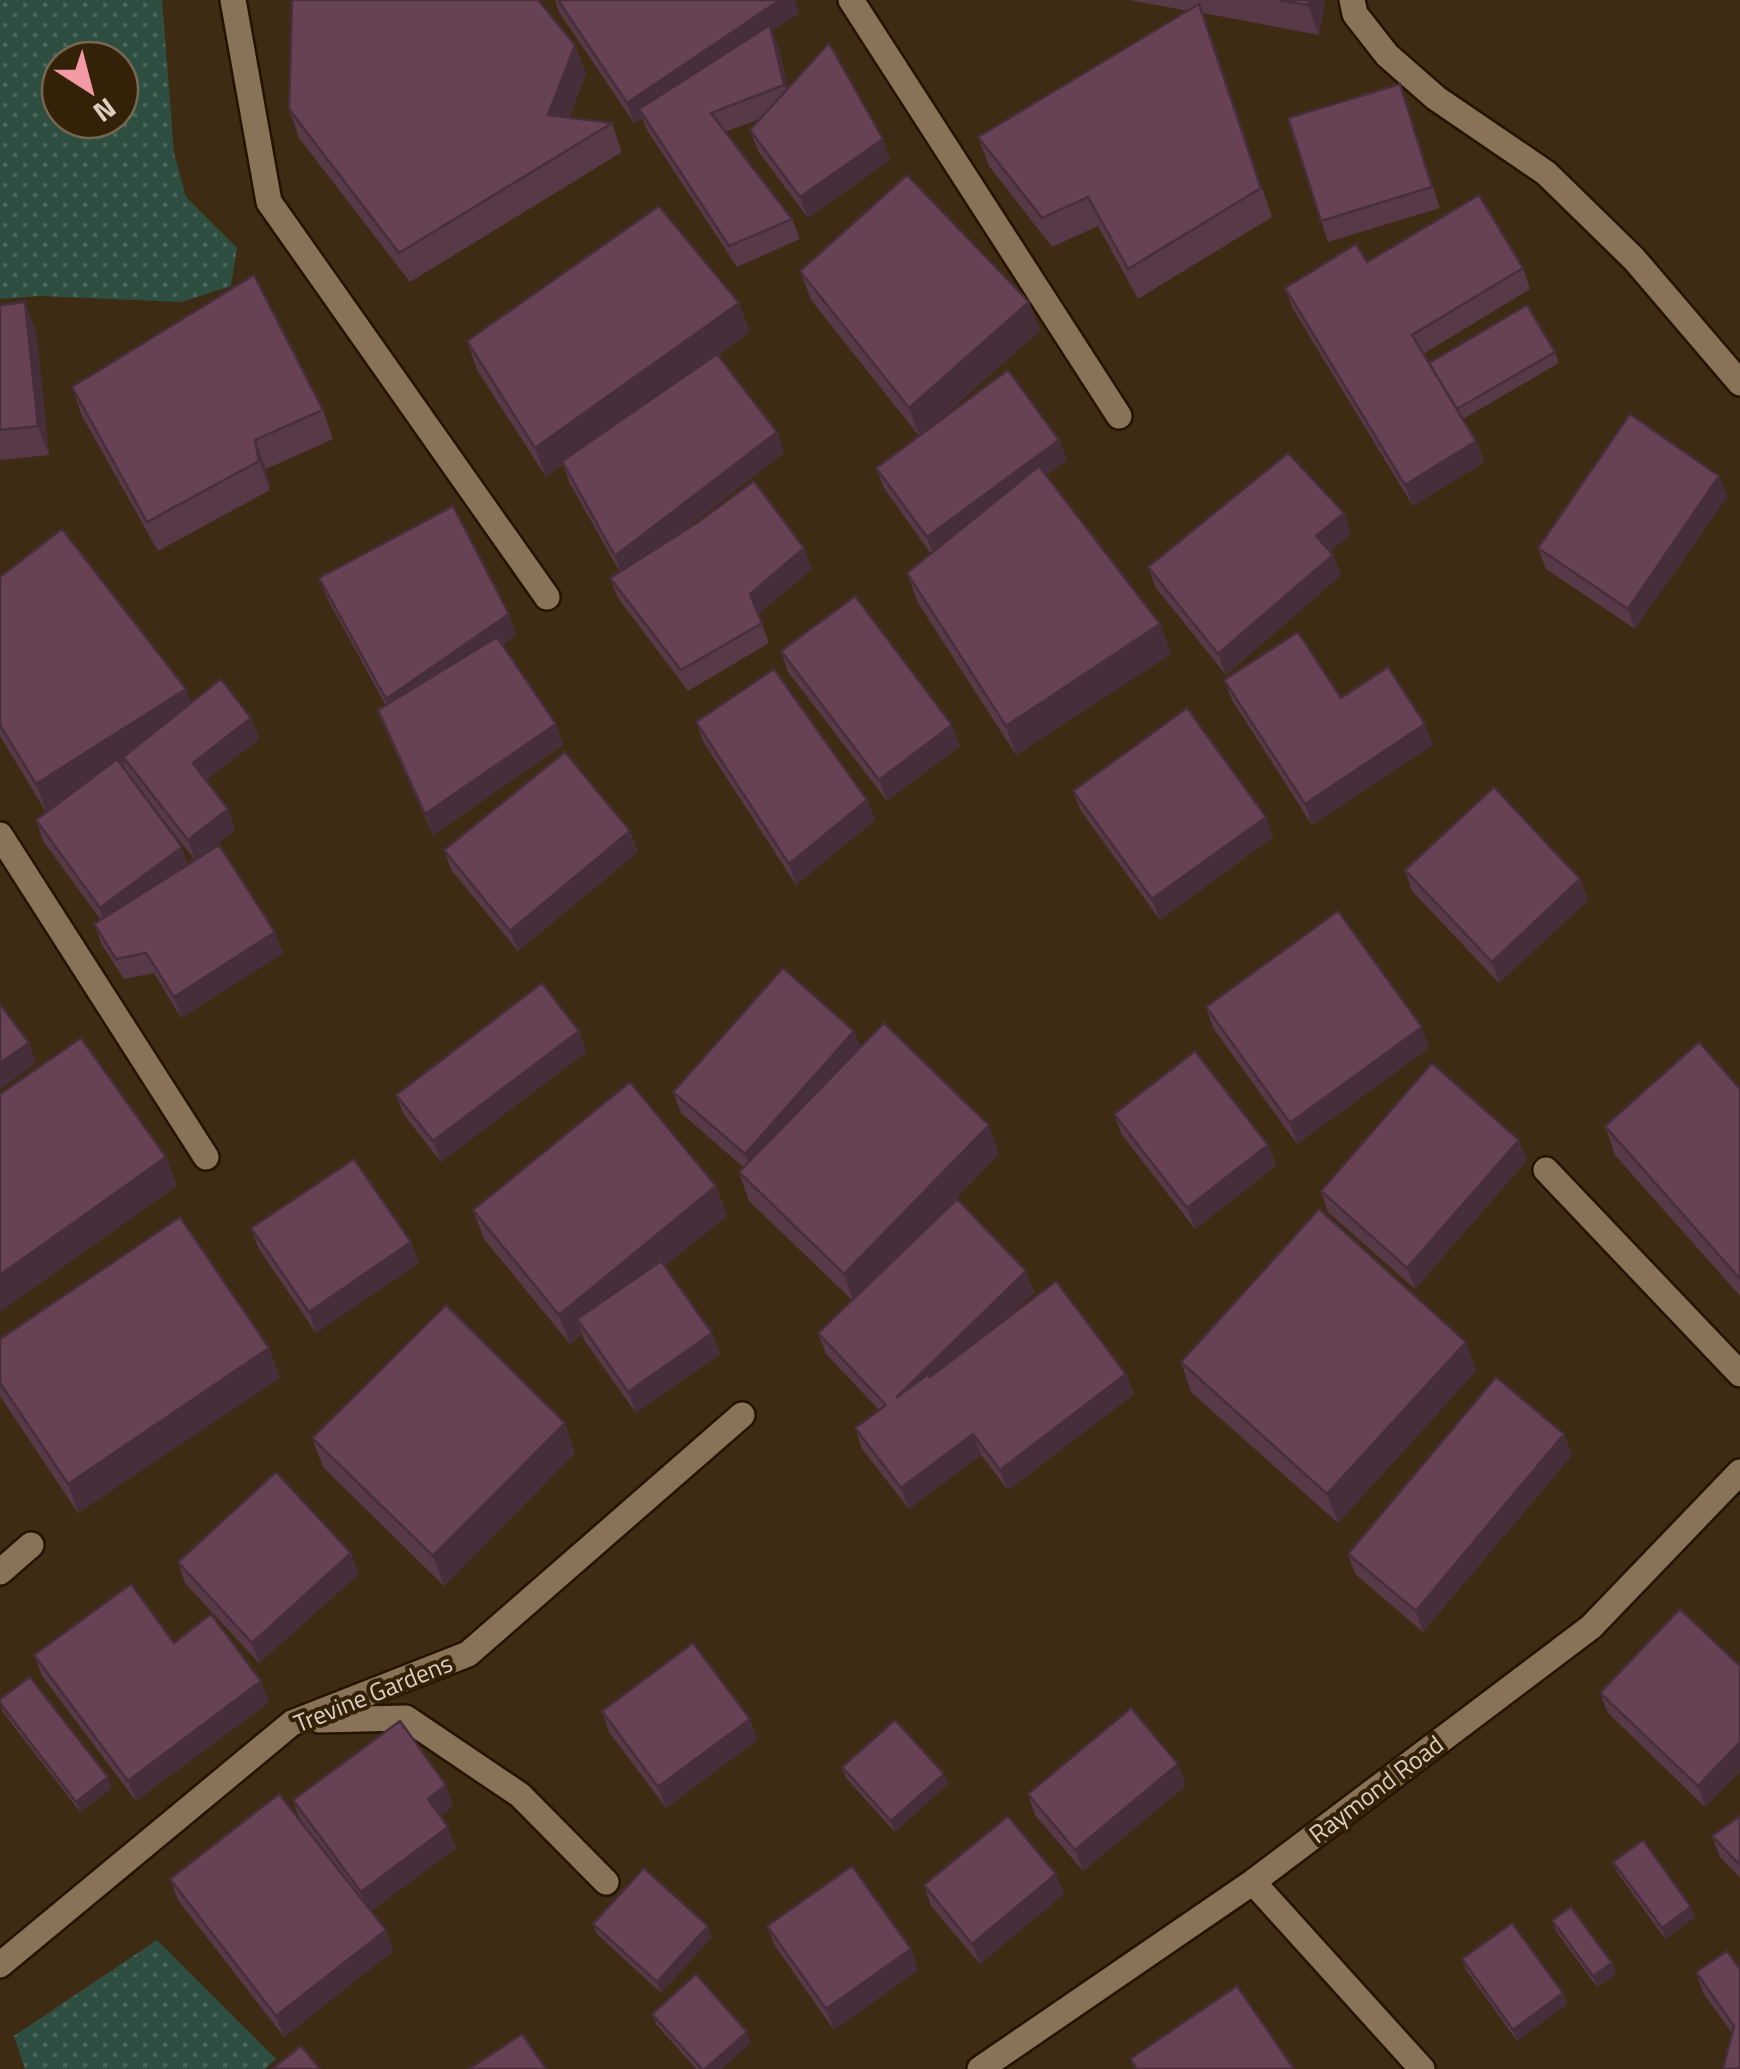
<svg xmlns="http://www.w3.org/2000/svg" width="1740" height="2069" font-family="'Titillium Web',sans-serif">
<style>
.park{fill:url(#park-dots);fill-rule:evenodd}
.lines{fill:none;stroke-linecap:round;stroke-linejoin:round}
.minor-casing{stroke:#241300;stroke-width:30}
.minor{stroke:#887258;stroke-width:25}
.wall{fill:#583948;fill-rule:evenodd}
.shaded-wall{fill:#472e3b}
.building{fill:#664254;stroke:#472e3b;stroke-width:2.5}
.labels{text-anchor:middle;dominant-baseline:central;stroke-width:8;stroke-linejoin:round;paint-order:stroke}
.street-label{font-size:25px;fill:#dbcfc1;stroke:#332108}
</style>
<defs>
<pattern id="park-dots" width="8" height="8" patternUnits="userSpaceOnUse" patternTransform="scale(2.5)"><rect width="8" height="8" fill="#2d4e40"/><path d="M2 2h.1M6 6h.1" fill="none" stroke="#4b665a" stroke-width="1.8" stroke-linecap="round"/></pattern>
</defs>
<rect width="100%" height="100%" fill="#3e2b13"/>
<!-- park -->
<path class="park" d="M0,0h162l12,153 12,44 51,51 -6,38 -49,16 -143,-6 -39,3zM120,60v60h-60v-60z
M157,1940l119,119 -11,10h-240l-11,-33z"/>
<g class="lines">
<defs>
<path id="minor" d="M233,0l36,202 278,395
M851,0l268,416
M1352,0l3,14 32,41 49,43 110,75 88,86 106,124
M0,835l206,322
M1546,1170l194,204
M0,1572l31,-27
M319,1720l87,-2 114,77 86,87
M1253,1882l169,187
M0,1965l292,-242 176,-69 274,-239
M980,2069l273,-187 338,-255 149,-155"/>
</defs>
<!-- minor casing -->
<use href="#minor" class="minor-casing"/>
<!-- minor -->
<use href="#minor" class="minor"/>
</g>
<!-- wall -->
<path class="wall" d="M555,0h240l4,13 -27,18 6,15 10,43 102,71 -82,58 -50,-67 -8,-21 12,-12 -37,14 67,87 8,20 -63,28 -90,-137 -5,-12 -8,5 -75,-111z
M1129,0h196l-6,35 -116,-22 69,204 -134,82 -40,-73 -46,21 -63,-81 -11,-29 211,-126z
M575,45l11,29 -17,44 43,5 10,29 -212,130 -111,-144 -10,-29z
M1407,105l33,103 -112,34 -7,-21z
M1367,262l156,6 7,21 -107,65 6,9 126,-11 4,11 -96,56 13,22 8,21 -71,44 -120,-197 -8,-21z
M800,271l229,31 11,29 -108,95 127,14 8,20 -21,15 114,149 11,30 -155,101 -98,-152 -11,-30 24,-19 -47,-66 -8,-20 43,-32 -108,-136z
M0,305l36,26 13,124 -49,5z
M750,332l-32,23 59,77 7,21 -111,85 131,10 8,21 -54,45 11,29 -81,48 -70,-93 -8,-20 10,-6 -51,-90 -6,-17 -17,12 -69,-107 -10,-29z
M72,387l251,23 10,29 -67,30 4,21 -112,61 -76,-135z
M1719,476l8,21 -92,132 -89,-60 -8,-21z
M1344,513l7,21 -21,17 3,4 8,20 -115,100 -70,-87 -8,-21z
M0,577l191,126 60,15 8,21 -53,41 22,29 7,21 -38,29 78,73 8,21 -102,65 -27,-45 -30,6 -22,-34 -8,-21 7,-4 -58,-79 -7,-21 10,-8 -46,-76zM131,778l64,82 -7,4z
M319,578l190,36 7,21 -14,10 54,79 7,21 -130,90 -47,-104 -8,-21 8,-4 -59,-108z
M781,651l179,95 -73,55 -99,-129z
M1224,680l117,18 84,26 8,21 -121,80 -80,-125z
M696,722l171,78 8,20 -79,65 -92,-142z
M1073,791l200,46 -113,83 -79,-109z
M630,831l8,21 -120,99 -66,-80 -8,-21z
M1405,870l175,9 8,21 -89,83 -87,-92z
M1206,1007l223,41 -132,96 -84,-116z
M579,1031l7,21 -145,110 -37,-47 -8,-20z
M854,1031l6,16 139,107 -66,68 101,70 -27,26 119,56 8,20 -126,96 -27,-35 -72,54 -47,-60 -7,-21 24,-18 -53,-56 -8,-21 34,-33 -103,-99 -10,-29 4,-5 -62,-54 -8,-21z
M1740,1089v207l-125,-141 -10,-29z
M1114,1114l154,31 8,21 -81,63 -73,-94z
M1527,1160l-112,129 -87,-77 -7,-21z
M716,1186l11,30 -62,50 47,67 8,21 -84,59 -52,-73 -2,-6 -12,10 -86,-105 -11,-29z
M251,1228l168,35 -103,70 -57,-84z
M0,1339l269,9 11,30 -202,135 -78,-117z
M1466,1342l10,29 -138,152 -147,-131 -10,-30z
M312,1438l263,15 -131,133 -121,-119z
M1572,1455l-149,177 -68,-58 -7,-20z
M178,1562l181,12 -100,89 -74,-80z
M174,1643l95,59 -133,99 -94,-125 -8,-21z
M1740,1666v105l-35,36 -97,-94 -8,-20z
M0,1699l112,89 -32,24 -78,-101z
M602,1711l148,8 7,21 -91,68 -57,-76z
M842,1767l102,7 4,10 -53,48 -49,-54z
M1186,1785l-103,86 -48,-56 -7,-21z
M293,1800l160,6 -13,10 16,32 -85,63 22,40 -109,86 -106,-137 -8,-21 130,-58z
M1740,1816v62l-20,-21 -8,-21z
M1613,1862l82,55 -30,22 -48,-67z
M924,1885l140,9 -84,70 -49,-58z
M1552,1920l60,43 4,11 -19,13 -41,-56z
M593,1924l119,13 -51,56 -64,-59z
M767,1926l144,23 7,21 -84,60 -59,-84z
M1462,1959l101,34 4,11 -50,37 -51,-71z
M1740,1969v100l-8,-36 -29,-40 -7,-21z
M652,2014l99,29 -30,26h-25l-40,-45z"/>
<!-- shaded-wall -->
<path class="shaded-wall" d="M780,0h15l4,13 -27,18 6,15 14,60 -8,-21 -145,24 3,9 -8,5 -7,-20z
M1309,0h16l-6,35 -11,-30z
M575,45l11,29 -28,70 -10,-29z
M883,139l7,21 -82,58 -8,-21z
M25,302l11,29 13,124 -11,-29z
M1029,302l11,29 -120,106 -11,-29z
M739,303l11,29 -204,145 -11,-29z
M777,432l7,21 -162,123 -7,-20z
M255,440l11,29 4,21 -11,-29z
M1059,440l8,20 -133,98 -7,-21z
M1476,441l8,21 -71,44 -8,-21z
M1719,476l8,21 -92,132 -7,-20z
M1344,513l7,21 -27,22 -8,-20z
M804,548l8,21 -54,45 -8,-20z
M1333,555l8,20 -115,100 -8,-21z
M509,614l7,21 -123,85 -7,-21z
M1160,624l11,30 -155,101 -10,-29z
M186,689l11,29 -74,39 2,7 -78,49 -11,-29z
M251,718l8,21 -58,45 -8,-21z
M556,724l7,21 -130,90 -8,-21z
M1425,724l8,21 -121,80 -7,-21z
M952,725l8,21 -73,55 -8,-21z
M867,800l8,20 -79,65 -7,-21z
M228,809l7,21 -40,30 -7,-20z
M1266,817l7,20 -113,83 -8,-21z
M630,831l8,21 -120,99 -8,-20z
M182,847l7,21 -82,61 -7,-21z
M1580,879l8,21 -89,83 -7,-21z
M275,932l8,21 -102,65 -7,-21z
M1422,1027l7,21 -132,96 -7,-21z
M579,1031l7,21 -145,110 -8,-21z
M854,1031l8,21 -110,123 -7,-21z
M29,1043l7,20 -36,26v-26z
M989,1125l10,29 -145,149 -10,-29z
M1519,1140l8,20 -112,129 -8,-21z
M1268,1145l8,21 -81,63 -8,-21z
M166,1157l11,29 -177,126v-37z
M716,1186l11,30 -142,115 -8,-12 5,15 -12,10 -11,-29z
M411,1242l8,21 -103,70 -7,-21z
M1026,1271l8,21 -130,126 -8,-20z
M712,1333l8,21 -84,59 -8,-21z
M1466,1342l10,29 -138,152 -11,-29z
M269,1348l11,30 -202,135 -10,-29z
M1126,1374l8,20 -126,96 -8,-20z
M565,1423l10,30 -131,133 -11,-30z
M973,1434l8,21 -72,54 -8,-21z
M1564,1434l8,21 -149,177 -7,-21z
M351,1553l8,21 -100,89 -7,-20z
M261,1681l8,21 -133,99 -8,-20z
M750,1719l7,21 -91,68 -8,-21z
M1740,1742v29l-35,36 -7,-21z
M1178,1764l8,21 -103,86 -8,-21z
M944,1774l4,10 -53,48 -4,-11z
M108,1777l4,11 -32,24 -4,-10z
M446,1785l7,21 -17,14 -8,-21z
M448,1827l8,21 -88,65 -7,-21z
M1056,1874l8,20 -84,70 -8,-20z
M1691,1907l4,10 -30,22 -3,-11z
M708,1926l4,11 -51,56 -4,-11z
M386,1930l7,21 -109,86 -8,-21z
M911,1949l7,21 -84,60 -8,-21z
M1612,1963l4,11 -19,13 -4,-11z
M1563,1993l4,11 -50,37 -4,-11z
M747,2032l4,11 -30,26h-16z"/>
<!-- building -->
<path class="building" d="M292,0h246l37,45 -27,70 64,8 -213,130 -110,-144z
M558,0h222l-153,103z
M1279,0h30l-1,5z
M1199,4l62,184 -133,81 -40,-72 -46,21 -64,-81z
M770,25l14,60 -73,28 81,106 -63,27 -90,-137z
M829,43l54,96 -83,58 -50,-67z
M1400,84l32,103 -111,34 -33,-103z
M907,175l122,127 -120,106 -109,-137z
M1479,195l44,73 -111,67 64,106 -71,44 -120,-197 71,-44 11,18z
M659,206l80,97 -204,145 -68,-107z
M254,275l69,135 -68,30 4,21 -112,61 -75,-135z
M25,302l13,124 -38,4v-125z
M1527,305l28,47 -98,57 -28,-46z
M717,354l60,78 -162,124 -53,-95z
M1008,370l51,70 -132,97 -51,-69z
M1630,414l89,62 -91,133 -90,-61z
M1288,453l56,60 -28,23 17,19 -115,99 -70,-87z
M1039,466l121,158 -154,102 -99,-153z
M754,481l50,67 -54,46 12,29 -81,47 -71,-92 88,-56z
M453,506l56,108 -123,85 -67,-121z
M62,529l124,160 -150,95 -36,-59v-148z
M855,596l97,129 -73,55 -98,-129z
M1298,632l43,66 47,-31 37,57 -120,80 -81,-124z
M497,637l59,87 -131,90 -47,-104z
M774,669l93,131 -78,64 -93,-142z
M221,679l30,39 -58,45 35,46 -40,31 -65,-83z
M1187,708l79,109 -114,82 -79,-108z
M565,752l65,79 -120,100 -66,-81z
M117,759l65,88 -82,61 -64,-88z
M1494,787l86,92 -88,83 -87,-92z
M219,845l56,87 -101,65 -28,-44 -30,6 -22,-35z
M1338,911l84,116 -132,96 -84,-116z
M783,968l71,63 -109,123 -72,-62z
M542,983l37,48 -146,110 -37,-46z
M0,1004l29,39 -29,20z
M884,1023l105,102 -145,149 -105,-102z
M81,1038l85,119 -166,118v-181z
M1699,1042l41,47v190l-135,-153z
M1195,1051l73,94 -81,63 -73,-94z
M1432,1063l87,77 -112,128 -86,-77z
M630,1082l86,104 -157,129 -86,-105z
M354,1159l57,83 -102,70 -58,-84z
M957,1199l69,72 -130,127 32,-24 2,3 126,-96 70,93 -126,96 -27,-36 -72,54 -46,-60 31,-23 -68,-72z
M1319,1209l147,133 -139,152 -146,-132z
M180,1217l89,131 -201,136 -68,-101v-44z
M661,1261l51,72 -84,59 -51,-73z
M446,1305l119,118 -132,133 -121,-118z
M1496,1377l68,57 -148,177 -68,-57z
M276,1472l75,81 -99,90 -74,-81z
M131,1584l43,59 37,-29 50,67 -133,100 -94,-126z
M1680,1609l60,57v76l-42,44 -98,-93z
M693,1643l57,76 -92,68 -56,-76z
M30,1677l78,100 -32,25 -76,-99v-4z
M1131,1708l47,56 -103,86 -47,-56z
M895,1720l49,54 -53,47 -49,-54z
M400,1721l46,64 -18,14 20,28 -87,65 -68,-92z
M279,1794l107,136 -110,86 -106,-137z
M1008,1816l48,58 -84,70 -48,-59z
M1740,1816v49l-28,-29z
M1643,1840l48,67 -29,21 -49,-66z
M852,1866l59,83 -85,60 -59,-83z
M644,1868l64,58 -51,56 -64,-58z
M1571,1907l41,56 -19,13 -41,-56z
M1512,1923l51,70 -50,37 -51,-71z
M1727,1951l13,18v100h-17l11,-43 -38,-54z
M696,1974l51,58 -42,37h-3l-50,-55z
M1237,1986l57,83h-157l-7,-10z
M522,2034l24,35h-77z
M301,2046l19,23h-48z"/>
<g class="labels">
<!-- street labels -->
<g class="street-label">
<text transform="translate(373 1693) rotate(-22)">Trevine Gardens</text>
<text transform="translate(1376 1789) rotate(-37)">Raymond Road</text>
</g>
</g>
<!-- north arrow -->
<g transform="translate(90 90) rotate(144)"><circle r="48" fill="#332108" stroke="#766752" stroke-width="2.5"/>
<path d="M0-8L18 38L0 25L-18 38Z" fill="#f49aa4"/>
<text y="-15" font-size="28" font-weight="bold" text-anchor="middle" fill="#dbcfc1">N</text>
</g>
</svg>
